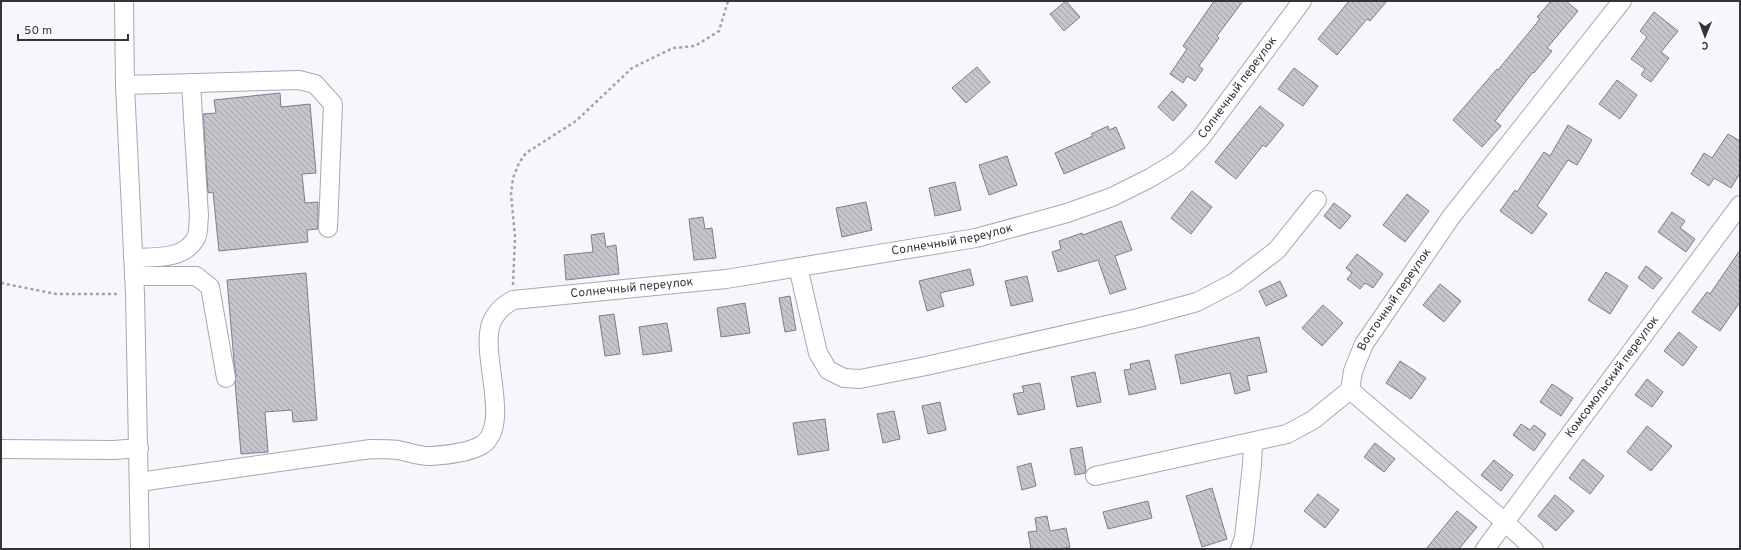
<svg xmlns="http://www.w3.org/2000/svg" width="1741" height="550" font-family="Overpass,sans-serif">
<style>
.building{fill:url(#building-back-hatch);stroke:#7e7e87}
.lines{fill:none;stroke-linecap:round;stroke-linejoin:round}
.minor-casing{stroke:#a8a8b1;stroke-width:20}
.path{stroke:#a2a2a7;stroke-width:2.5;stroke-dasharray:3 3;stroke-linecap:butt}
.minor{stroke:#fff;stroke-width:18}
.labels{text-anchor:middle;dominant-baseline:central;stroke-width:3.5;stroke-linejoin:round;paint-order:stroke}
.street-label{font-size:12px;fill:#343437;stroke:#fff}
</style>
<defs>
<pattern id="building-back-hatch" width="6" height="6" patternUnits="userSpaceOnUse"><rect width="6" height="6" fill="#c5c5ce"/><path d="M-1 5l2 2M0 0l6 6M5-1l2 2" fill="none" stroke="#a1a1a8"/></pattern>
</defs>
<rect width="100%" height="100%" fill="#f6f6fd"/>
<!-- building -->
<path class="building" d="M1066,1l14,16 -16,14 -14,-17z
M1214,1h29l-26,35 2,2 -20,28 4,3 -8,12 -8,-5 -4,7 -13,-9 17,-25 -4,-3z
M1349,1h38l-17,20 -3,-2 -30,36 -19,-16z
M1551,1h15l12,10 -31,37 5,3 -18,22 -1,-1 -38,49 6,5 -19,21 -29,-27 44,-51 1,1 42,-51 -3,-2z
M1654,12l24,19 -17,21 8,6 -18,24 -10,-7 4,-6 -14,-10 16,-22 -7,-6z
M977,67l13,15 -24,21 -14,-15z
M1294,68l24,18 -15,20 -25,-17z
M1617,80l20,15 -17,24 -21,-15z
M1172,91l15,14 -14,16 -15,-14z
M280,93l1,14 29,-3 6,69 -14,1 3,29 13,-1v27l-11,1 1,12 -89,9 -6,-59 -5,1 -5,-79 13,-1 -2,-13z
M1260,106l24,19 -18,22 -3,-2 -27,34 -21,-17z
M1568,125l24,15 -15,25 -9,-5 -31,46 10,8 -15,20 -32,-23 15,-21 2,2 27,-40 6,4z
M1108,126l1,4 7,-3 9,21 -61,26 -9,-21 38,-17 -2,-2z
M1728,134l12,7v32l-9,15 -17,-10 -5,8 -18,-12 13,-21 8,5z
M1007,156l10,29 -28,10 -10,-30z
M955,182l6,28 -26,6 -6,-28z
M1192,191l20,16 -21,27 -20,-16z
M1407,194l22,17 -24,31 -22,-17z
M866,202l6,28 -30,7 -6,-29z
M1334,203l17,13 -11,13 -16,-13z
M1672,212l13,9 -5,7 15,11 -9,13 -28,-20z
M703,217l2,12 7,-1 4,30 -22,2 -5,-41z
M1121,221l11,29 -17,6 11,33 -16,5 -12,-34 -40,12 -6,-20 9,-3 -2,-8 23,-8 1,2z
M604,233l2,14 10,-2 3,29 -53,6 -2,-25 29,-3 -2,-17z
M1740,250v52l-20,29 -28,-19 15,-20 3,2z
M1357,254l26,20 -10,14 -8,-5 -5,6 -13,-10 5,-6 -6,-5z
M1646,266l16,12 -9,11 -15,-11z
M970,269l4,16 -34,8 4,13 -17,5 -8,-30z
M1606,272l22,14 -18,28 -22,-14z
M306,273l11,147 -24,2 -1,-12 -27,2 3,40 -27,2 -6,-72 1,-6 -2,-15 -7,-81z
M1027,276l6,25 -22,5 -6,-25z
M1280,281l7,15 -21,10 -7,-15z
M1440,284l21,17 -17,21 -21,-17z
M790,296l6,34 -11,2 -6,-34z
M745,303l5,30 -29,4 -4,-29z
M1323,305l20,18 -21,23 -20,-18z
M614,314l6,40 -15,2 -6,-40z
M667,323l5,28 -29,4 -4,-28z
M1679,332l18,15 -14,19 -19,-15z
M1259,337l8,35 -20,4 3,14 -15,4 -5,-21 -49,11 -6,-29z
M1149,360l7,29 -27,6 -5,-25 7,-1 -1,-5z
M1400,361l26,17 -15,21 -25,-16z
M1095,372l6,30 -24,5 -6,-30z
M1647,379l16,13 -11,15 -17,-12z
M1040,383l5,26 -27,6 -5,-21 11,-2 -2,-6z
M1552,384l21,14 -12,18 -21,-14z
M940,402l6,28 -18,4 -6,-28z
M894,411l6,28 -17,4 -6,-29z
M825,419l4,31 -31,5 -5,-32z
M1521,424l9,6 4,-5 12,9 -12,17 -21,-16z
M1647,426l25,20 -21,25 -24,-19z
M1375,443l20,16 -11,13 -20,-15z
M1082,447l4,24 -1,2 -10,2 -5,-26z
M1583,459l21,17 -14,18 -21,-16z
M1494,460l19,15 -12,16 -20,-16z
M1031,463l5,23 -14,4 -5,-23z
M1212,488l15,51 -25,8 -16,-51z
M1318,494l21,16 -14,18 -21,-17z
M1555,495l19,16 -18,20 -18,-15z
M1148,501l4,17 -44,11 -5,-17z
M1457,511l20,16 -18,22h-33z
M1047,516l3,15 16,-3 4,19 -9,2h-30l-3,-17 9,-1 -2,-13z"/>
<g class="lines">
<defs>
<g id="minor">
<path d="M124,1l1,84 10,209 5,255"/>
<path d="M125,85l174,-5 16,4 18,20 -5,124"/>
<path d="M133,258c22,-1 51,2 63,-20 3,-6 2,-16 3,-22l-8,-133"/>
<path d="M798,267l20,86 10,17 16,8 16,1 66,-13 212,-48 59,-16 38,-20 42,-32 40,-50"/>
<path d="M134,276h62l14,11 16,91"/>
<path d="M1350,390l155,132 29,27"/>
<path d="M1,449l113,1 25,-2"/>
<path id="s1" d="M1095,476l192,-42 26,-14 37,-30 3,-19 11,-27 87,-127 171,-216"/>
<path id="s2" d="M139,482l232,-33c9,0 18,0 27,1 11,2 23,7 33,6 16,-1 37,-3 51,-11 30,-20 -2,-90 9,-121 4,-11 11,-18 22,-24l213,-21 250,-41 91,-25 45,-16 38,-19 28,-17 22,-22 102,-138"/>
<path d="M1240,549l4,-11 8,-73 1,-23"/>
<path id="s3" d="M1485,549l255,-344"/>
</g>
</defs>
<!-- minor casing -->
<use href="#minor" class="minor-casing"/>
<!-- path -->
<path class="path" d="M1,283l55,11h64
M513,285l2,-48 -4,-43 2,-16 6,-15 7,-10 50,-32 56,-53 41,-20 22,-2 24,-15 9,-30"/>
<!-- minor -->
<use href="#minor" class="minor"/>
</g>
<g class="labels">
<!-- street labels -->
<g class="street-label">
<text stroke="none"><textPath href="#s2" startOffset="1286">Солнечный переулок</textPath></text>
<text stroke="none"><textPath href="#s2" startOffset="950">Солнечный переулок</textPath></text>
<text stroke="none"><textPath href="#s2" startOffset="626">Солнечный переулок</textPath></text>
<text stroke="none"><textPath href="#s1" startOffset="376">Восточный переулок</textPath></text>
<text stroke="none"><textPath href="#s3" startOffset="214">Комсомольский переулок</textPath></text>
</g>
</g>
<!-- border -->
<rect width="1741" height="550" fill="none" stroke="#343437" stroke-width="4"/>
<!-- north arrow -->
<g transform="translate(1705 36) rotate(181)" stroke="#ffffff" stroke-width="3" paint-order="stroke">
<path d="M0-3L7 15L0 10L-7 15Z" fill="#343437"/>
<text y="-6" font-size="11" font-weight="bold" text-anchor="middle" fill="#343437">С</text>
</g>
<!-- scale -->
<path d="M18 34v6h110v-6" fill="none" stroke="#343437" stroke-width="2"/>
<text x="24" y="34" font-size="12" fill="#343437" stroke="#ffffff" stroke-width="3" paint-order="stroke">50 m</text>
</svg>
